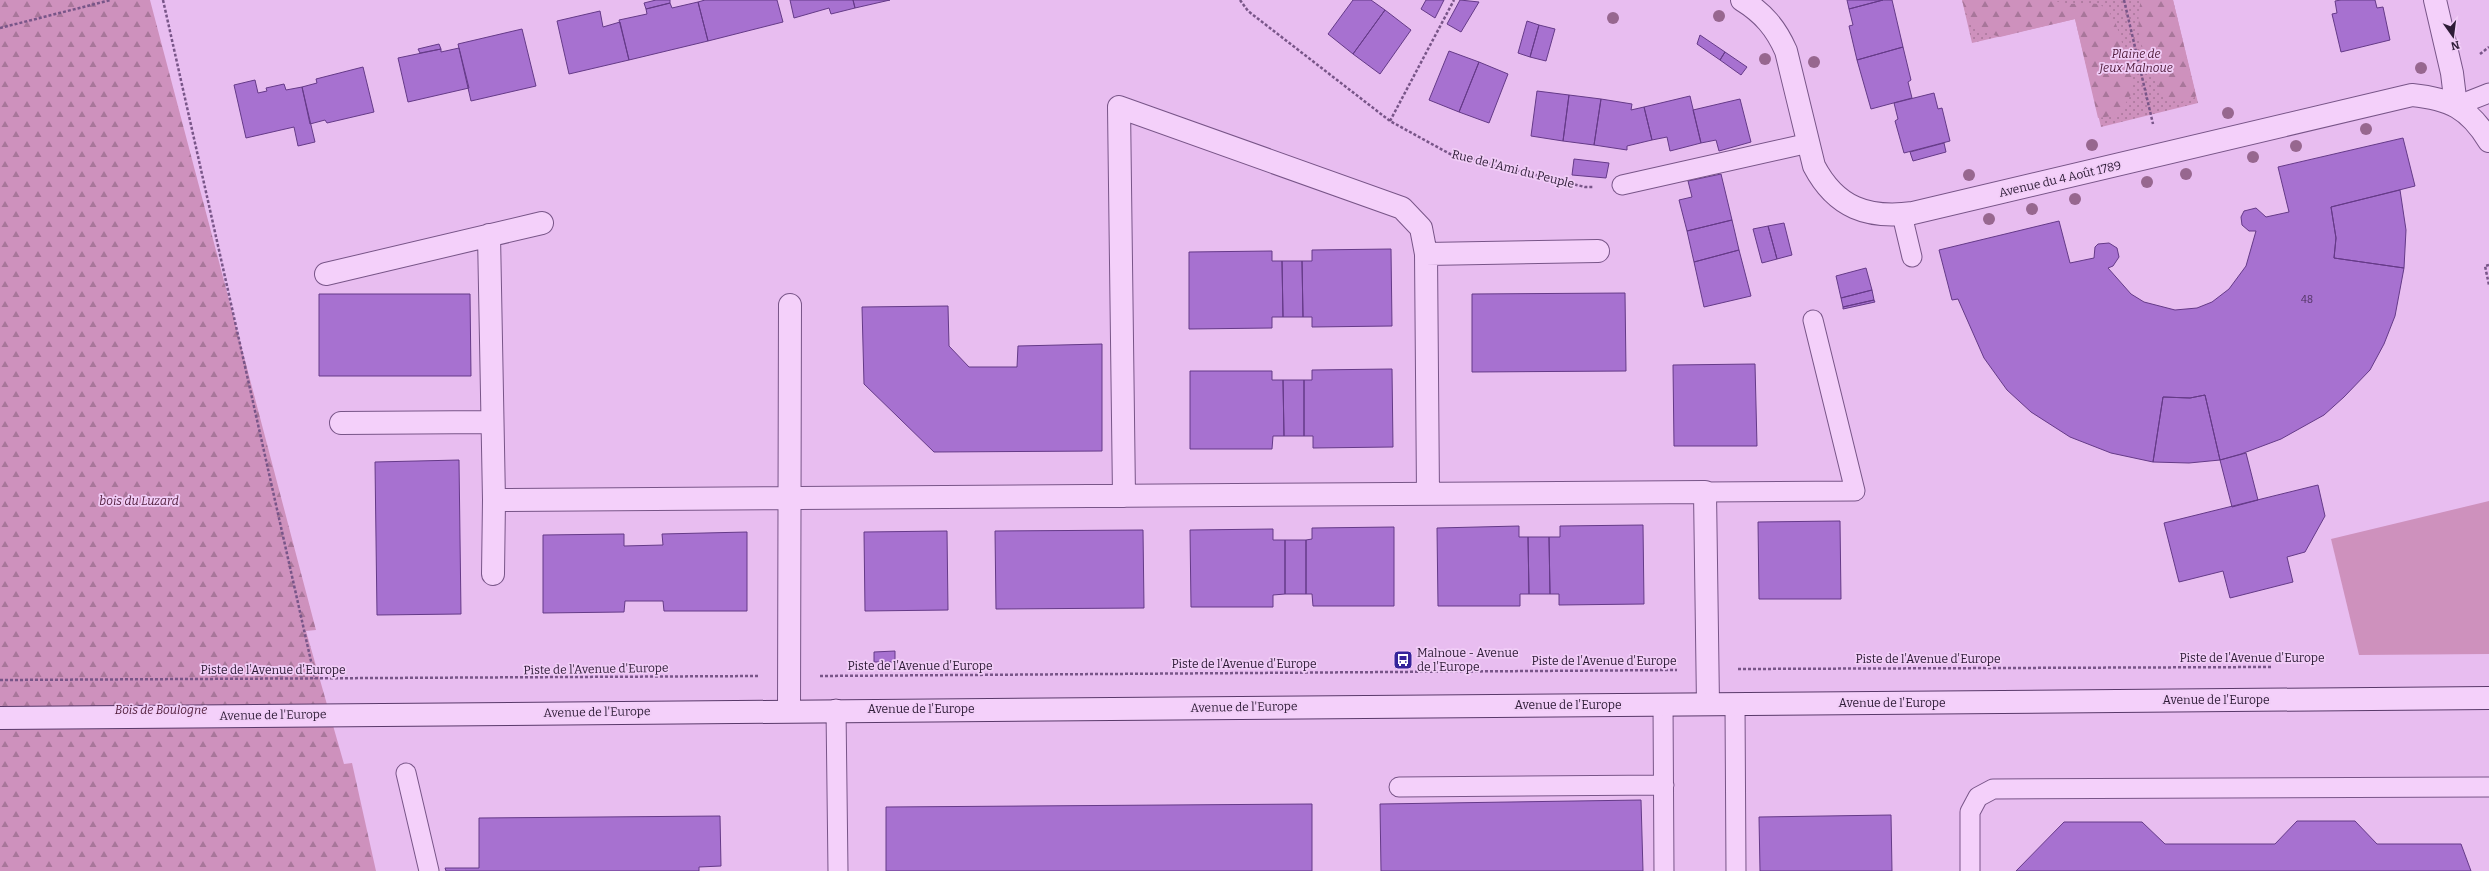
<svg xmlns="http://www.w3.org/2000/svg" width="2489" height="871" font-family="Bitter,serif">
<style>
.green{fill:url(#green-dots)}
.forest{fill:url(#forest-firs)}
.pitch{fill:#ce91bd}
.building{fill:#a771d0;stroke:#653a88}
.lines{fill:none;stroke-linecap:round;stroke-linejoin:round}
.lane-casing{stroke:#785588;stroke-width:21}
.street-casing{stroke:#785588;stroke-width:24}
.secondary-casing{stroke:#59396a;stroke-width:24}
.path{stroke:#785588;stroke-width:2.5;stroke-dasharray:3 2;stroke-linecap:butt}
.lane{stroke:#f4d0fa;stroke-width:19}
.street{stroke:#f4d0fa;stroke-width:22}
.secondary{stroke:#f4d0fa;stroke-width:22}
.tree{fill:#97678f}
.labels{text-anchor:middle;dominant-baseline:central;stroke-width:3.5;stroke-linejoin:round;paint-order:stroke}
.number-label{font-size:10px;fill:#4c305c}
.park-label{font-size:12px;font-style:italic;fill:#54203f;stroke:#f1cdf7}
.street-label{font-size:12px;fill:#2d1b36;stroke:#f1cdf7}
.poi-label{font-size:12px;fill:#2d1b36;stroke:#f1cdf7;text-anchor:start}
</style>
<defs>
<pattern id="green-dots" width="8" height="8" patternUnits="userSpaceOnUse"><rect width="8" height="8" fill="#ce91bd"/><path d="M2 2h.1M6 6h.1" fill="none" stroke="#a8769a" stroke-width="1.8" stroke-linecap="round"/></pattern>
<pattern id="forest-firs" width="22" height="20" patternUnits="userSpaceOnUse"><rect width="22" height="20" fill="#ce91bd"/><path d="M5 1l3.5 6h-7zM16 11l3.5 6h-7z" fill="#a8769a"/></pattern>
</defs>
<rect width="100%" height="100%" fill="#e8bdf0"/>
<!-- green -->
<path class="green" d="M1962,0h211l25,103 -97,24 -26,-108 -103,24z"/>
<!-- forest -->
<path class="forest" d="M0,0h150l166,630 -10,1 38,133 8,-1 24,108h-376z
M1962,0h85l24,4 14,-1 14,1 9,6 8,14 17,53v14l-12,20 -8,5 -15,2 -23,-99 -75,18 -25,-8 -10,-18z
M2141,0h32l23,96 -8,6 -21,-1c-18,-30 -35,-65 -26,-101z"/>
<!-- pitch -->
<path class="pitch" d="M2489,501v153l-130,1 -28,-116z"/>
<!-- building -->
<path class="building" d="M656,0h14v3l-24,6 -2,-6z
M705,0h72l6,22 -75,19 -10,-39z
M790,0h63l2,8 -24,6 -2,-6 -35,10z
M853,0h37l-35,8z
M1353,0h18l14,10 -32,44 -25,-20z
M1426,0h18l-9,18 -14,-9z
M1460,0l19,2 -18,30 -14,-8z
M1847,0h36l-34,9z
M1883,0h9l11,47 -46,13 -8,-34 4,-1 -4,-16z
M2341,0h34l2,8 6,-1 7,33 -49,12 -9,-38 5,-1 -2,-12z
M698,2l10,39 -79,19 -10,-40 28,-6 -1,-5 24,-6 2,5z
M1385,10l26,20 -31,44 -27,-20z
M600,11l3,16 17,-5 9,38 -60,14 -12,-53z
M1527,21l12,4 -9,32 -12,-4z
M1539,25l16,4 -9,32 -16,-4z
M522,29l14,57 -65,15 -13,-57z
M1700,35l25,17 -5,8 -23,-16z
M439,44l2,5 -21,4 -2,-4z
M1903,47l8,33 -3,2 4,16 -41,11 -14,-49z
M459,48l10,40 -61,14 -10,-44 43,-9v3z
M1449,51l30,11 -20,50 -30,-12z
M1725,52l22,15 -6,8 -21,-15z
M1479,62l29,12 -19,49 -30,-11z
M363,67l11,45 -47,11 -2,-3 -15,4 -8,-37 15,-4 -1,-4z
M255,80l3,13 9,-2 -1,-3 18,-4 2,6 16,-3 13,55 -17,4 -4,-19 -48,11 -12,-53z
M1537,91l32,4 -6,46 -32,-5z
M1934,93l4,16 4,-1 8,33 -46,12 -9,-32 3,-2 -4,-16z
M1569,95l32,4 -7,46 -31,-4z
M1690,96l11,47 -31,8 -3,-14 -15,3 -8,-33z
M1601,99l31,5 -1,6 13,-3 8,33 -25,6v4l-33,-5z
M1740,99l11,43 -32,9 -3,-11 -15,3 -8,-33z
M2403,138l12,48 -84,21 5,31 -2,20 70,10 -9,48 -11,28 -14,26 -26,27 -20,18 -43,24 -40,15 -21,6 -15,-65 -15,3 -27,-1 -10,65 -42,-9 -41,-16 -39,-25 -24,-22 -23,-32 -26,-59 -6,1 -13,-50 120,-29 11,42 24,-5 1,-11 3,-3 11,-1 8,5 2,9 -6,9 -5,2 23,26 13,8 31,8 22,-2 15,-6 17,-13 17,-23 10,-35h-7l-7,-6 -1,-8 3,-6 12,-3 10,9 23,-5 -11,-45z
M1944,143l2,9 -33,9 -3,-9z
M1574,159l35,4 -3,15 -34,-3z
M1721,174l11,46 -45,11 -8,-31 13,-3 -4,-16z
M2400,190l6,40 -2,38 -70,-10 2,-20 -5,-31z
M1732,220l7,30 -45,12 -7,-31z
M1784,223l8,32 -15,4 -9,-33z
M1768,226l9,33 -15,4 -9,-34z
M1391,249l1,77 -80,1v-10h-9l-1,-56h10v-11z
M1739,250l12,46 -47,11 -10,-45z
M1272,251v10h10l1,56h-11v11l-83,1v-77z
M1282,261h20l1,56h-20z
M1866,268l6,22 -31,8 -5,-22z
M1872,290l2,10 -31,7 -2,-9z
M1625,293l1,78 -154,1v-78z
M319,294h151l1,82h-152z
M1874,300l1,2 -32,7v-2z
M948,306l1,40 20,21h48l1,-21 84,-2v107l-168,1 -70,-68 -2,-77z
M1755,364l2,82h-83l-1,-81z
M1392,369l1,78 -80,1v-12h-9v-56h8v-10z
M1190,371h82v9h11l1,56h-11l-1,13h-82z
M1283,380h21v56h-20z
M2205,395l15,65 -31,3 -36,-1 10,-65 27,1z
M2246,453l12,47 -26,7 -12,-47z
M459,460l2,154 -84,1 -2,-153z
M2318,485l7,31 -20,36 -18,5 6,25 -63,16 -7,-27 -44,11 -15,-59z
M1840,521l1,78h-82l-1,-77z
M1643,525l1,79 -85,1v-11h-9l-1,-57h11v-11z
M1519,526v11h9l1,57h-9v12h-82l-1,-78z
M1394,527v79h-81l-1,-12h-6v-54l6,-1v-11z
M1273,529v11h12v54l-12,1v12h-82l-1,-77z
M1143,530l1,78 -148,1 -1,-78z
M947,531l1,79 -83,1 -1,-79z
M747,532v79h-83l-1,-10h-38l-1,11 -81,1v-78l81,-1v12l39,-1 -1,-11z
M1528,537h21l1,57h-21z
M1285,540h21v54h-21z
M895,651v11h-21v-10z
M1641,800l2,71h-262l-1,-67z
M1312,804v67h-426v-64z
M1891,815l1,56h-132l-1,-54z
M720,816l1,50 -22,1v4h-253l-1,-3h34v-50z
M2297,821h58l22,23h84l10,27h-455l48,-49h78l23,22h110z"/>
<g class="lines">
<defs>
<path id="lane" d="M2456,106l33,-13
M1622,185l187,-42
M1902,215l10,42
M1705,492l150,-1 -42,-171
M1663,704l1,167
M1735,704l1,167
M836,709l2,162
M406,773l23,98
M1399,787l265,-2
M1970,871v-59l8,-15 15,-8 496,-2"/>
<path id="street" d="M1742,0c21,13 34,28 44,51l28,115c22,42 54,53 99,47l499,-118c38,4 57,13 77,46
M2435,0l17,73 4,33
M489,235l5,265 -1,74
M1426,254l172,-3
M326,274l216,-51
M341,423l151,-1
M1124,496l-5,-389 283,101 19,20 5,26 2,240
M494,500l1211,-8 3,212
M789,710l1,-405"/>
<path id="secondary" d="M0,718l2489,-20"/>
</defs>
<!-- lane casing -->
<use href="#lane" class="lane-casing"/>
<!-- street casing -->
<use href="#street" class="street-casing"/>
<!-- secondary casing -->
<use href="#secondary" class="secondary-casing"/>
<!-- path -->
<path class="path" d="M163,0l152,679
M1240,0l8,11 142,110 60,33 135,33h9
M2124,0l29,124
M0,28l111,-28
M2480,54l9,-7
M1390,121l64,-121
M2489,265l-4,1 4,19
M1738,669l533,-2
M820,676l857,-6
M0,680l759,-4"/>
<!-- lane -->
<use href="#lane" class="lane"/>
<!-- street -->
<use href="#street" class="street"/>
<!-- secondary -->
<use href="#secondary" class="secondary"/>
</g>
<!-- trees -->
<g class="tree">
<circle cx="1719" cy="16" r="6"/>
<circle cx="1613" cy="18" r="6"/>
<circle cx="1765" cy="59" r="6"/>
<circle cx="1814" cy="62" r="6"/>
<circle cx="2421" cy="68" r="6"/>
<circle cx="2228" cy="113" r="6"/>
<circle cx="2366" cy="129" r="6"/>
<circle cx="2092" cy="145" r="6"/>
<circle cx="2296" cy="146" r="6"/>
<circle cx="2253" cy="157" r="6"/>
<circle cx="2186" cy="174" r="6"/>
<circle cx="1969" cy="175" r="6"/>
<circle cx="2147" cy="182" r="6"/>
<circle cx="2075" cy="199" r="6"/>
<circle cx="2032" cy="209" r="6"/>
<circle cx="1989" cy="219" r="6"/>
</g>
<!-- icons -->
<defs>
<symbol id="bus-square" viewBox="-11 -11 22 22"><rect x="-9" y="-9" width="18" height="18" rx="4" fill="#34239a" stroke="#f1cdf7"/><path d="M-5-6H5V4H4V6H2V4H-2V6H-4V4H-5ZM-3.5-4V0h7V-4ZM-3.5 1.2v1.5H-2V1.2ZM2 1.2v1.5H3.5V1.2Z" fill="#fff"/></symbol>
</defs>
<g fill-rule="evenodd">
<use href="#bus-square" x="1392" y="649" width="22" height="22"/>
</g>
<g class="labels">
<!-- number labels -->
<g class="number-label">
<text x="2307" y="300">48</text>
</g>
<!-- park labels -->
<g class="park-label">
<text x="2136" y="54">Plaine de<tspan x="2136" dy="14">Jeux Malnoue</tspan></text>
<text x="139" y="501">bois du Luzard</text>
<text x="161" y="710">Bois de Boulogne</text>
</g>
<!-- street labels -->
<g class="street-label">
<text transform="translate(1513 169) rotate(14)">Rue de l'Ami du Peuple</text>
<text transform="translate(2060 179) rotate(-13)">Avenue du 4 Août 1789</text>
<text x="2252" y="658">Piste de l'Avenue d'Europe</text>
<text x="1928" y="659">Piste de l'Avenue d'Europe</text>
<text x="1604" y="661">Piste de l'Avenue d'Europe</text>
<text x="1244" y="664">Piste de l'Avenue d'Europe</text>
<text x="920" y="666">Piste de l'Avenue d'Europe</text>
<text transform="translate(596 669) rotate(-1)">Piste de l'Avenue d'Europe</text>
<text x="273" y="670">Piste de l'Avenue d'Europe</text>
<text x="2216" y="700">Avenue de l'Europe</text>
<text x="1892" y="703">Avenue de l'Europe</text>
<text x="1568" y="705">Avenue de l'Europe</text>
<text transform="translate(1244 707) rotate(-1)">Avenue de l'Europe</text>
<text x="921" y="709">Avenue de l'Europe</text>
<text transform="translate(597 712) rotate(-1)">Avenue de l'Europe</text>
<text transform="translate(273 715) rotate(-1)">Avenue de l'Europe</text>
</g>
<!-- poi labels -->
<g class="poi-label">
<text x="1417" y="653">Malnoue - Avenue<tspan x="1417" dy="14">de l'Europe</tspan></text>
</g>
</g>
<!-- north arrow -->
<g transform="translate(2453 36) rotate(166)" stroke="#f1cdf7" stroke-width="3" paint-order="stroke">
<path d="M0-3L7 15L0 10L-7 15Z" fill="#2d1b36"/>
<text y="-6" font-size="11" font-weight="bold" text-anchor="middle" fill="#2d1b36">N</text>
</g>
</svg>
